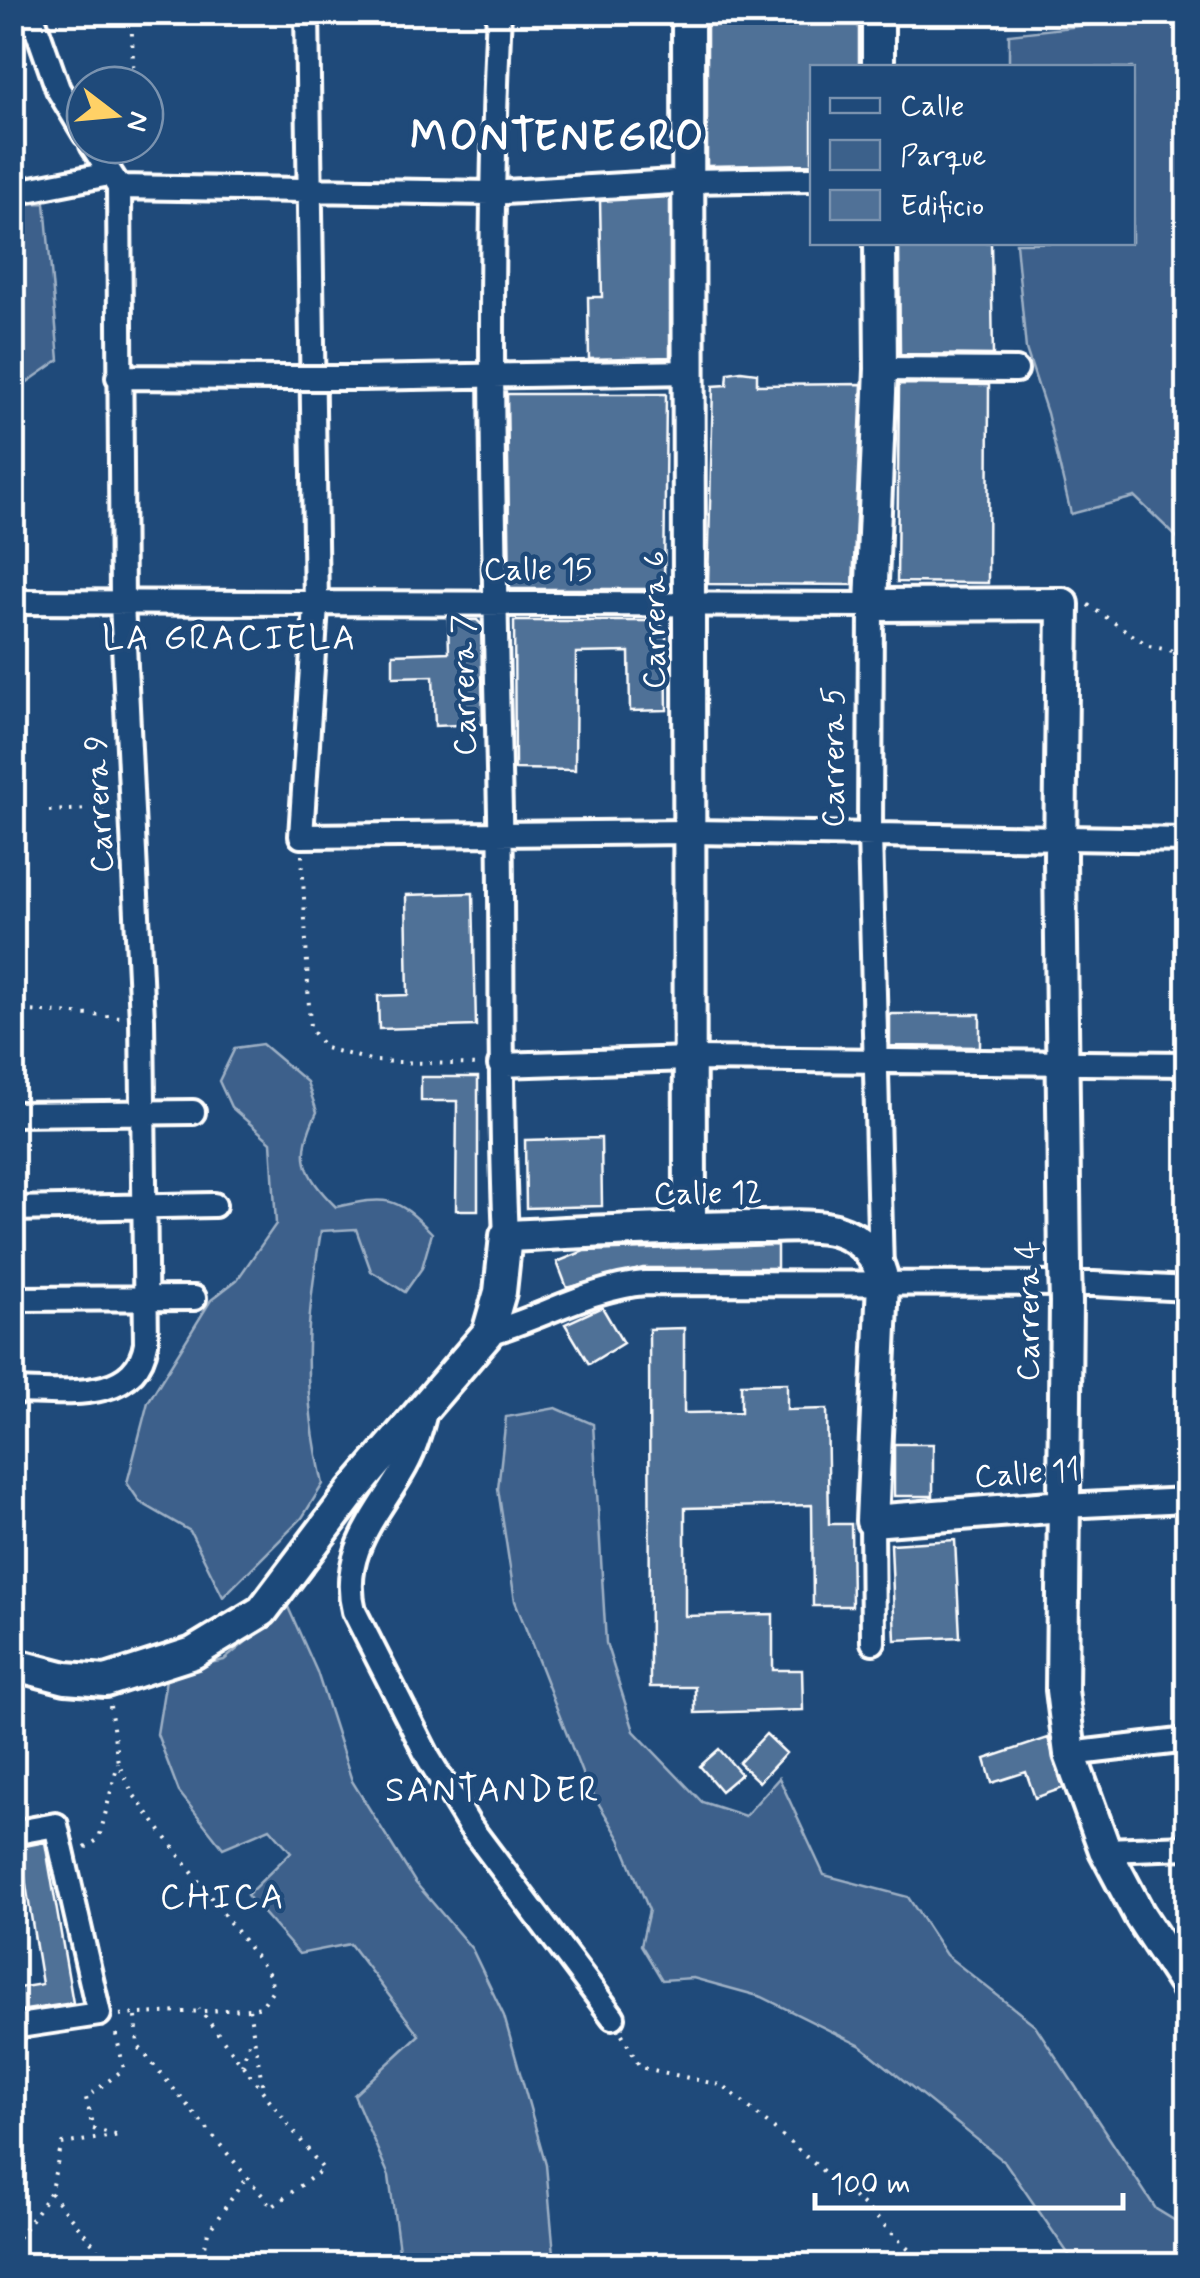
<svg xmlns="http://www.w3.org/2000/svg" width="1200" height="2278" font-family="Mynerve,sans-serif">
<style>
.green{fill:#3c618b;stroke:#9eb0c5;stroke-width:2.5}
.building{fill:#507197;stroke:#fff;stroke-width:2.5}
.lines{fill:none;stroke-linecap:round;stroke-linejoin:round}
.minor-casing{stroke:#fff;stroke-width:30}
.major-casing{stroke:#fff;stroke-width:38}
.path{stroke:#fff;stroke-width:4;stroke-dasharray:2.5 8;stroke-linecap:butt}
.minor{stroke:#1f4a7a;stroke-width:22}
.major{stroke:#1f4a7a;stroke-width:30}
.minor-bridge-casing{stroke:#fff;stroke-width:30;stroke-linecap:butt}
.major-bridge-casing{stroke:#fff;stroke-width:38;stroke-linecap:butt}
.minor-bridge{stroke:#1f4a7a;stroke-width:22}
.major-bridge{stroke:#1f4a7a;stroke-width:30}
.labels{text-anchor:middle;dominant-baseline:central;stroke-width:9;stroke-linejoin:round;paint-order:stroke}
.street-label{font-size:32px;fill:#fff;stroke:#1f4a7a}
.neighbourhood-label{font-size:35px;letter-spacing:2.5px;fill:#fff;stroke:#1f4a7a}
.district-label{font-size:42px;font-weight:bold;letter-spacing:2.5px;fill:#fff;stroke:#1f4a7a}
</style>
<rect width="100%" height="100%" fill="#1f4a7a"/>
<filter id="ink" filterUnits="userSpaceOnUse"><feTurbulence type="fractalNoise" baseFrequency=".01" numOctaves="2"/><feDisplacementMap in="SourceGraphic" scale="20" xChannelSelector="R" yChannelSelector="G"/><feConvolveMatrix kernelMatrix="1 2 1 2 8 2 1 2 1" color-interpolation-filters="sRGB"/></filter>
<g filter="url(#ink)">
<!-- green -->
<path class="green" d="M1187,14v533l-52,-50 -64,17 -24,-101 -21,-64 -10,-106 116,-1v-174l-123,-1v-33z
M45,203l14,157 -46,32v-188z
M262,1044l45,38 10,30c-21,44 -15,61 19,95 51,-11 59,-12 96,26l-10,35 -17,24 -34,-21 -15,-42 -35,2c-16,94 -20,159 2,253l-21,34 -79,79 -33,-66 -50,-29 -13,-19 21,-81 63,-102 26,-20 39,-56 -5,-82 -40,-35 -12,-26 16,-33z
M556,1408l37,16 13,219 28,88 68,71 43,14 34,-38 45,97 84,22 38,58 89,70 121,184 31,19v37h-111l-71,-103 -144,-116 -99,-49 -69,-19 -31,2 -21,-35 8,-35 -29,-71 -35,-58 -70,-180 -17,-112 8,-72z
M288,1607l29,65 35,109 63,101 57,67 32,67 42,149 9,100h-154l-12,-89 -35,-81 65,-60 -69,-91 -51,10 -52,-59 44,-43 -21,-24 -47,20 -44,-56 -22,-58 9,-55 24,-12 34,-7z"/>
<!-- building -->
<path class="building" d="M707,12h152v56h-47v96l-105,2z
M670,197v160l-81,2 -1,-62h14l-2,-96z
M899,242h92l2,113 -93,-1z
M741,371l16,2v12l105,-1 -9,201 -145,-1 5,-198 14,-1 1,-12z
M899,384l90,1 -1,198 -91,-1z
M507,394h159l-2,195h-154z
M448,620h29l4,4 2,100 -48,2 -2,-50 -40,1v-23l56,-2z
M514,621h142l10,9 1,80 -37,1 -1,-59 -53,1 -1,117 -60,-1z
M473,893l3,133 -97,3 -1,-33 30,-1 -2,-100z
M890,1014h90v33l-90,-1z
M421,1077h57v133h-22l1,-109h-36z
M601,1138l1,68 -76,2 -1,-68z
M777,1245v23h-134l-76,20 -10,-26 27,-11z
M602,1307l21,36 -34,21 -24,-40z
M684,1328v85l57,-1v-28l46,-1v27l40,-1 2,115h22l1,82h-39l-1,-101 -127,3v108l88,-2v56h29l1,40 -108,3v-26h-45l-1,-358z
M894,1444h39v52h-39z
M955,1540l5,97 -65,3 -4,-96z
M766,1734l20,19 -27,29 -20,-19z
M1048,1738l15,50 -28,10 -9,-26 -34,11 -7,-24z
M719,1749l22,25 -20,17 -21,-25z
M45,1842l28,161 -61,9v-23l30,-5 -22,-137z"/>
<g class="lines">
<defs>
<path id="minor" d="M31,12l27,77 27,45
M307,12l9,594 -15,230 389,-4 498,8
M499,12c-13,267 -5,534 1,801 3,142 -1,282 6,423
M92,145l25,39
M119,187l371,6 200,-12 122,-2
M12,193l97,-19
M881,369l135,1
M118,377l163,1
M360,378l331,-6
M12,602l859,3 -1,229 11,437
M500,1065l190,-6 498,5
M12,1114l181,-2
M12,1209l202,-4
M12,1299l182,-1
M488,1333c54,-15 101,-45 157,-50l449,1 94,5
M12,1391c47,0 124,14 134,-48l-4,-324 -20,-416 -3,-416
M426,1407c-5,24 -12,46 -25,67 -27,45 -61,82 -47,137l75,148 40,66 144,192
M1063,1506l125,-6
M872,1521l1,121
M1070,1754l118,-14
M12,1833l44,-8 43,189 -87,13
M1105,1850l83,-3"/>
<path id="major" d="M688,12l2,1215
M878,12v56
M880,242l1,127 -10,236 192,-1 -3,254 5,410
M1066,1302l-4,388 8,64 35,96 34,64 49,75
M12,1664l54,14 40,3 87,-28 69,-42 90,-119 136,-159 12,-41 6,-56c84,-4 168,-9 252,-9 24,0 54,-3 77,3 26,8 44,25 48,53l-11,238 191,-15"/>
</defs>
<!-- minor casing -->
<use href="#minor" class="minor-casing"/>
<!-- major casing -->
<use href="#major" class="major-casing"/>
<!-- path -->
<path class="path" d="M131,12l3,73
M128,160l5,-15
M1088,605l61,41 39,8
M49,811l60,-3
M302,855l8,174 15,19 49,13 106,4
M12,1010l110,7
M110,1706l8,57 15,31 138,183 1,14 -11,16 -12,2 -132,6
M85,1848l14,-9 19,-76
M249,2009l14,79
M136,2017l2,29 134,161 51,-38 -124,-160
M622,2034l18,33 84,19 149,128 52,52
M242,2065l7,-23
M50,2193l62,73
M12,2246l38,-53 12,-49 58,-9 -27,-6 -7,-31 38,-29 -9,-39
M12,2247l12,19
M201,2266l7,-34 38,-54"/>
<!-- minor -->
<use href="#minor" class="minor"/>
<!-- major -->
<use href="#major" class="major"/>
<defs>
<path id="minor-bridge" d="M281,378h79"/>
<path id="major-bridge" d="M1065,1268l1,34"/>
</defs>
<!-- minor-bridge casing -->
<use href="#minor-bridge" class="minor-bridge-casing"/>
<!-- major-bridge casing -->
<use href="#major-bridge" class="major-bridge-casing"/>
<!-- minor-bridge -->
<use href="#minor-bridge" class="minor-bridge"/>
<!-- major-bridge -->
<use href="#major-bridge" class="major-bridge"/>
</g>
</g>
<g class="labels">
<!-- street labels -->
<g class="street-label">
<text x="538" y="570">Calle 15</text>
<text transform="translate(655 620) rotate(-90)">Carrera 6</text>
<text transform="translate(465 685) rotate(-91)">Carrera 7</text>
<text transform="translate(834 757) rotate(-90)">Carrera 5</text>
<text transform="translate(100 804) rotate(-93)">Carrera 9</text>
<text transform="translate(708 1194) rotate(-1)">Calle 12</text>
<text transform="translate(1029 1311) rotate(-90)">Carrera 4</text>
<text transform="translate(1027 1474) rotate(-4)">Calle 11</text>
</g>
<!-- neighbourhood labels -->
<g class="neighbourhood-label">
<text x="230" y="639">LA GRACIELA</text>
<text x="493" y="1791">SANTANDER</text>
<text x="223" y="1898">CHICA</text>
</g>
<!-- district labels -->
<g class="district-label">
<text x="558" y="138">MONTENEGRO</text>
</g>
</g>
<!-- margin -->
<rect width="1200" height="2278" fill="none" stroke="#1f4a7a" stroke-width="50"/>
<rect x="25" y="25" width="1150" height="2228" fill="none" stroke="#fff" stroke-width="4" filter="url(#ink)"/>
<!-- legend -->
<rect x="810" y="65" width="325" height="180" fill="#1f4a7a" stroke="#7992af" stroke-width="2.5"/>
<rect x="830" y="98" width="50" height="15" fill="#1f4a7a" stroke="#7992af" stroke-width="2.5"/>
<text x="900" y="115" font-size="30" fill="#ffffff">Calle</text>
<rect x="830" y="140" width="50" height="30" fill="#3c618b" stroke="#7992af" stroke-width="2.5"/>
<text x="900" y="165" font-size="30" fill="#ffffff">Parque</text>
<rect x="830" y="190" width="50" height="30" fill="#507197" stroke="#7992af" stroke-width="2.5"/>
<text x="900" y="215" font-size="30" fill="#ffffff">Edificio</text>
<!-- north arrow -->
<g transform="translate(115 115) rotate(106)"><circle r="48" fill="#1f4a7a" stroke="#7992af" stroke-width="2.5"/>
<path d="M0-8L18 38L0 25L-18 38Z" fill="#ffd166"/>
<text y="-15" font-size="28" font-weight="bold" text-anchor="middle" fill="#ffffff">N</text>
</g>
<!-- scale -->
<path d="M815 2193v15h308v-15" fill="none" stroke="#ffffff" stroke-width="5"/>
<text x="830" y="2193" font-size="30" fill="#ffffff" stroke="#1f4a7a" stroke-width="8" paint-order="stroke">100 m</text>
</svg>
